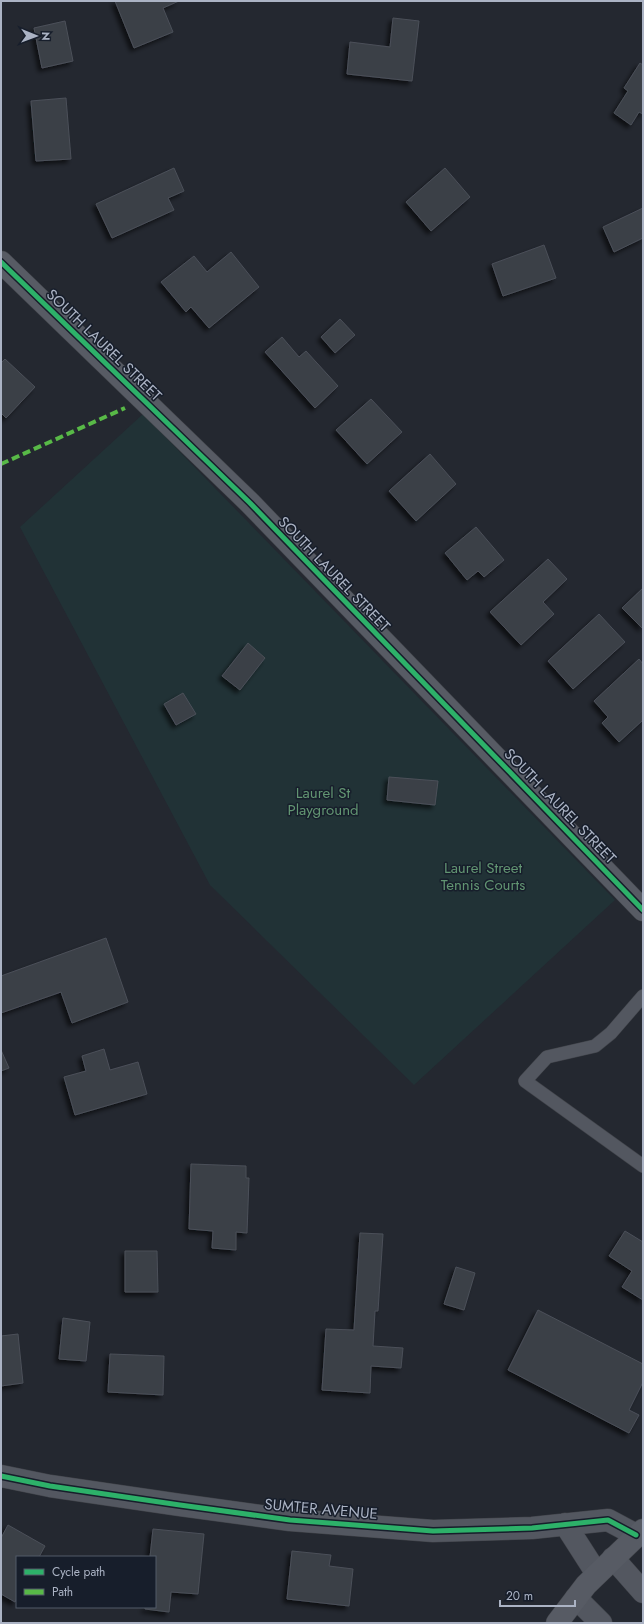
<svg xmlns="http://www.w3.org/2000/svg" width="644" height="1624" font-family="Jost,sans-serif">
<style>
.green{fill:#213236}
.building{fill:#3b3f47;stroke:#4b5059;filter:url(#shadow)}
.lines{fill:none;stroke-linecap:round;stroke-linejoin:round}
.lane-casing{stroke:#404349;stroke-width:14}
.street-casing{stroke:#404349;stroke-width:23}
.secondary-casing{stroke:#404349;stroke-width:23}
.lane{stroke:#535760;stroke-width:13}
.street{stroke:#535760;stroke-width:22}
.secondary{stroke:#575b64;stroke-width:22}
.quiet{stroke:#58b947;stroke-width:4;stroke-dasharray:8 4;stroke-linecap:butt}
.cycleway-casing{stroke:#171e2b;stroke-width:8}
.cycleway{stroke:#2db169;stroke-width:5}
.labels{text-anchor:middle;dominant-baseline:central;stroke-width:3;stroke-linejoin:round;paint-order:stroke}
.street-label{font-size:15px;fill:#abb3c4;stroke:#171e2b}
.park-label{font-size:15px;fill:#629572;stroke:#171e2b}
</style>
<defs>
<filter id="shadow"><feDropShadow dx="-3.5" dy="3.5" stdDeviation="2" flood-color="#0009"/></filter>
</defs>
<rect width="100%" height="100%" fill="#242830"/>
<!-- green -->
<path class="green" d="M143,414l472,486 -201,185 -204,-200 -190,-358z"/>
<!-- building -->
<path class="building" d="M115,1h64l-16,7 10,24 -39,16z
M393,18l26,3 -7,60 -65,-7 3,-32 40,5z
M65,21l8,40 -31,7 -8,-40z
M640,63l3,2v49l-4,-2 -8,13 -17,-12 14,-22 -4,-3z
M66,98l5,61 -35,2 -5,-60z
M174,168l10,23 -16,7 6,12 -62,28 -16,-34z
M445,168l25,29 -39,34 -25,-29z
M643,208v30l-29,14 -11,-25z
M544,245l12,33 -53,18 -11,-32z
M231,252l28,35 -50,41 -18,-21 -5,5 -25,-30 33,-26 13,16z
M340,319l15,16 -20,18 -14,-16z
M282,337l17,20 7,-6 32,35 -23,22 -50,-56z
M5,359l30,28 -29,31 -5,-5v-50z
M371,399l31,33 -35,32 -31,-34z
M430,454l26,30 -40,37 -27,-30z
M476,527l28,33 -20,17 -6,-6 -11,9 -22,-27z
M548,559l19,20 -24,23 11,12 -33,31 -31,-33z
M643,588v39l-1,1 -20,-20z
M599,614l26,28 -52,47 -25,-28z
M248,643l17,15 -25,32 -18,-14z
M639,659l4,5v56l-24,22 -17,-19 6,-6 -14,-16z
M183,693l13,21 -20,11 -12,-21z
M389,777l49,4 -3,24 -48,-5z
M106,938l22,64 -56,21 -11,-31 -60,21v-37z
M104,1049l6,21 28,-8 9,32 -72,21 -11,-38 22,-6 -4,-15z
M1,1050l8,18 -8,3z
M191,1164l55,2v12h3l-2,55 -11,-1v18l-24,-2 1,-17 -24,-2z
M625,1231l18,11v58l-21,-13 10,-16 -23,-15z
M360,1233l23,1 -5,77h-3l-2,35 30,2 -2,20 -30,-2 -1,27 -48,-3 4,-61 28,1z
M125,1251h32l1,41h-33z
M456,1267l19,6 -11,37 -20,-6z
M538,1310l105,54v18l-14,28 10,5 -10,18 -121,-63z
M63,1318l27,4 -4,39 -27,-2z
M18,1334l5,49 -22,3v-50z
M110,1354l54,2 -1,39 -55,-3z
M8,1525l37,21 -6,11h-22v41l-2,4 -14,-8v-56z
M153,1529l51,5 -6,60 -27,-2 -2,20 -24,-3v-2h10v-50h-5z
M292,1551l39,4 -2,11 24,3 -4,37 -62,-7z"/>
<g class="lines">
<defs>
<path id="lane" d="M643,996l-32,37 -16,13 -48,11 -22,24 118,85"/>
<path id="street" d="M1,1476l49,10 130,19 110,15 143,11 99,-3 76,-8 28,15
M565,1524l32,50
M613,1558l30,34
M576,1598l25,25"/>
<path id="secondary" d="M1,262l249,241 393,407
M557,1623l29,-38 57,-55"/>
</defs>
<!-- lane casing -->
<use href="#lane" class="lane-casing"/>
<!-- street casing -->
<use href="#street" class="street-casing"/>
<!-- secondary casing -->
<use href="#secondary" class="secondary-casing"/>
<!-- lane -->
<use href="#lane" class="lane"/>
<!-- street -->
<use href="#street" class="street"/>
<!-- secondary -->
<use href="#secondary" class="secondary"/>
<!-- quiet -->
<path class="quiet" d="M1,464l124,-56"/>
<defs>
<path id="cycleway" d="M1,262l249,241 393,407
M1,1476l49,10 130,19 110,15 143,11 99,-3 76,-8 28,15"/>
</defs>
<!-- cycleway casing -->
<use href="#cycleway" class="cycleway-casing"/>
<!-- cycleway -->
<use href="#cycleway" class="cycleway"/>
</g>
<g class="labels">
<!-- street labels -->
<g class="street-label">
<text transform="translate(104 345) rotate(44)">SOUTH LAUREL STREET</text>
<text transform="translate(334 574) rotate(46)">SOUTH LAUREL STREET</text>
<text transform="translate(560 806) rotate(46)">SOUTH LAUREL STREET</text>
<text transform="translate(321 1509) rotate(5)">SUMTER AVENUE</text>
</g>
<!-- park labels -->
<g class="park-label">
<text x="323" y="793">Laurel St<tspan x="323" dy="17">Playground</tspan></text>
<text x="483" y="868">Laurel Street<tspan x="483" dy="17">Tennis Courts</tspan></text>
</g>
</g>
<!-- border -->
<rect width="644" height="1624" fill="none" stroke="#abb3c4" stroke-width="4"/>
<!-- legend -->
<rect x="16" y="1556" width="140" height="52" fill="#171e2b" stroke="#525a68"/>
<rect x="24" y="1569" width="20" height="6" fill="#2db169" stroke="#525a68"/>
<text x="52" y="1576" font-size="12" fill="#abb3c4">Cycle path</text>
<rect x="24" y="1589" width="20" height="6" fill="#58b947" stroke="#525a68"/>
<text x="52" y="1596" font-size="12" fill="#abb3c4">Path</text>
<!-- north arrow -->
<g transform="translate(36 36) rotate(91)" stroke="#171e2b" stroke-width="3" paint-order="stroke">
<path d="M0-3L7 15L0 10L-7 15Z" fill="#abb3c4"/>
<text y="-6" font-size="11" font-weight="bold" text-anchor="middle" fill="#abb3c4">N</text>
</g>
<!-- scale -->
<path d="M500 1600v6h75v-6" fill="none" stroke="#abb3c4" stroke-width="2"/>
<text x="506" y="1600" font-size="12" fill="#abb3c4" stroke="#171e2b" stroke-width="3" paint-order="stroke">20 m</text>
</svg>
